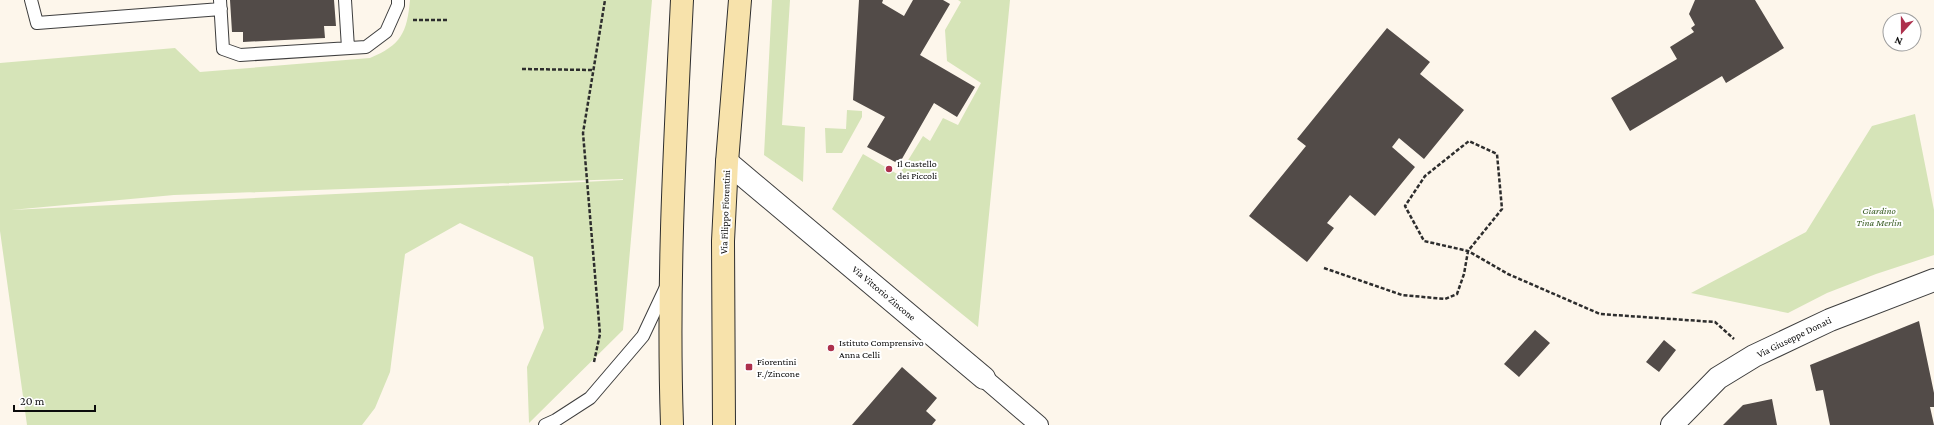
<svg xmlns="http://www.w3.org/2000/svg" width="1934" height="425" font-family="'Crimson Pro',serif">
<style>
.green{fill:#d6e4b8;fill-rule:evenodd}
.building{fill:#524b48}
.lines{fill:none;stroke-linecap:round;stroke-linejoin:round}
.service-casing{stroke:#3e3e3e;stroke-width:14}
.pedestrian-casing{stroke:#3e3e3e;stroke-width:20}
.minor-casing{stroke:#3e3e3e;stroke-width:24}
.secondary-casing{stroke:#2d2d2d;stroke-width:24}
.path{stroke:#2d2d2d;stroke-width:2.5;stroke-dasharray:4 2;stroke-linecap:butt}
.service{stroke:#fff;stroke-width:12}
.pedestrian{stroke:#fff;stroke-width:18}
.minor{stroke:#fff;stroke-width:22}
.secondary{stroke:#f7e2ab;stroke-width:22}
.poi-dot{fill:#ad304c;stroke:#fff;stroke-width:1.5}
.labels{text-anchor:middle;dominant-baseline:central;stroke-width:4;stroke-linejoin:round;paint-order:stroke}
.poi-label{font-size:10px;fill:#0b0b0b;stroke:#fff;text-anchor:start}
.park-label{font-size:10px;font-style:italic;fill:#385c22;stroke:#fff}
.street-label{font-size:10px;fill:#0b0b0b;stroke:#fff}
</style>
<rect width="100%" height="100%" fill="#fdf6eb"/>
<!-- green -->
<path class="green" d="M410,0h242l-29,330 -94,93 -2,-56 17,-39 -11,-71 -73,-34 -55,31 -15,118 -15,36 -13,17h-335l-27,-194v-168l175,-15 25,24 170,-14c31,-13 37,-25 40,-58zM623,179v1l-612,30 163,-15z
M772,0h18l-8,125 23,2 -2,55 -39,-27z
M958,0h52l-32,327 -146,-118 31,-55 36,21 24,-39 7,5 13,-23 15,7 23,-42 -34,-22 -2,-31 16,-28z
M847,110l15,1v6l-20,36h-16l-1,-25 21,1z
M1915,114l19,96v45l-58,19 -49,19 -39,20 -97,-20 115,-61 66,-106z"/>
<!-- building -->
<path class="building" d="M230,0h104l2,26h-12l1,12 -82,4v-10h-11z
M859,0h24l-1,3 22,13 9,-16h30l7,4 -30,51 55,32 -18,30 -23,-14 -35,61 -32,-17 18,-30 -32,-17z
M1695,0h60l29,48 -58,35 -4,-7 -92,55 -19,-33 66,-39 -7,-12 24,-15 -3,-4 4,-3 -6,-11z
M1387,28l43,34 -10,12 44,36 -40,49 -25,-21 -7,9 23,20 -40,49 -25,-21 -23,28 7,5 -27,34 -58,-46 57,-70 -9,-7z
M1919,321l15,72v14h-4l4,18h-104l-7,-35 -7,1 -6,-26z
M1535,330l15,13 -31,34 -15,-13z
M1664,340l12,10 -17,22 -13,-10z
M902,367l35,31 -11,13 10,9 -4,5h-80z
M1772,399l5,26h-54l20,-20z"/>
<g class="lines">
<defs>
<path id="service" d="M31,0l6,23 184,-14
M220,0l3,49 17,6 126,-8 20,-15 12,-27v-5
M345,0l3,48
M545,425l11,-5 34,-22 53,-62 23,-49"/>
<path id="pedestrian" d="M984,378l55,47"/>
<path id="minor" d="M727,162l257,216
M1672,425l46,-47 36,-22 76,-36 104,-40"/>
<path id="secondary" d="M672,425c-5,-142 3,-284 10,-425
M724,425l-1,-184 4,-79 13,-162"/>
</defs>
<!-- service casing -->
<use href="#service" class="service-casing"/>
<!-- pedestrian casing -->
<use href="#pedestrian" class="pedestrian-casing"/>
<!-- minor casing -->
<use href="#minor" class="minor-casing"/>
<!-- secondary casing -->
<use href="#secondary" class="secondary-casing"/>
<!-- path -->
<path class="path" d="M413,20h34
M522,69l71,1
M1324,268l78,27 43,4 12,-5 7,-20 4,-23 34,-42 -5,-55 -28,-13 -44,35 -20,30 19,35 44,10 40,23 92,40 115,8 19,17
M594,362l6,-28 -17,-201 22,-133"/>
<!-- service -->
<use href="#service" class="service"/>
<!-- pedestrian -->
<use href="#pedestrian" class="pedestrian"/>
<!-- minor -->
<use href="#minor" class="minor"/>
<!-- secondary -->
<use href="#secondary" class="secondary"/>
</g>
<!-- markers -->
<g class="poi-dot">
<circle cx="889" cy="169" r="4"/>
<circle cx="831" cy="348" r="4"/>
<rect x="745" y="363" width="8" height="8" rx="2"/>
</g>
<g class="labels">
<!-- poi labels -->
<g class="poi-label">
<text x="897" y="163">Il Castello<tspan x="897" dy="12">dei Piccoli</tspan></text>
<text x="839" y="342">Istituto Comprensivo<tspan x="839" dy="12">Anna Celli</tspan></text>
<text x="757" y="361">Fiorentini<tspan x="757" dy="12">F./Zincone</tspan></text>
</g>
<!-- park labels -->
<g class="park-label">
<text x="1879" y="210">Giardino<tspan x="1879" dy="12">Tina Merlin</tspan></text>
</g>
<!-- street labels -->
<g class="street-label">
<text transform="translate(725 212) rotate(-88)">Via Filippo Fiorentini</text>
<text transform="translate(884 293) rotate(40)">Via Vittorio Zincone</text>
<text transform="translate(1794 337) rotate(-26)">Via Giuseppe Donati</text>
</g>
</g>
<!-- north arrow -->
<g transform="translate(1902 32) rotate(201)"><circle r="19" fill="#ffffff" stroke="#9d9d9d"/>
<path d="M0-3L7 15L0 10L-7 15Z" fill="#ad304c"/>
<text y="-6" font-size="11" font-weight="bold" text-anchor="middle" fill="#0b0b0b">N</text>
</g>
<!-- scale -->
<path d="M14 405v6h81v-6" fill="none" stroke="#0b0b0b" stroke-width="2"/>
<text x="20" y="405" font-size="12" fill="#0b0b0b" stroke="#ffffff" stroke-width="3" paint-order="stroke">20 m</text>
</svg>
